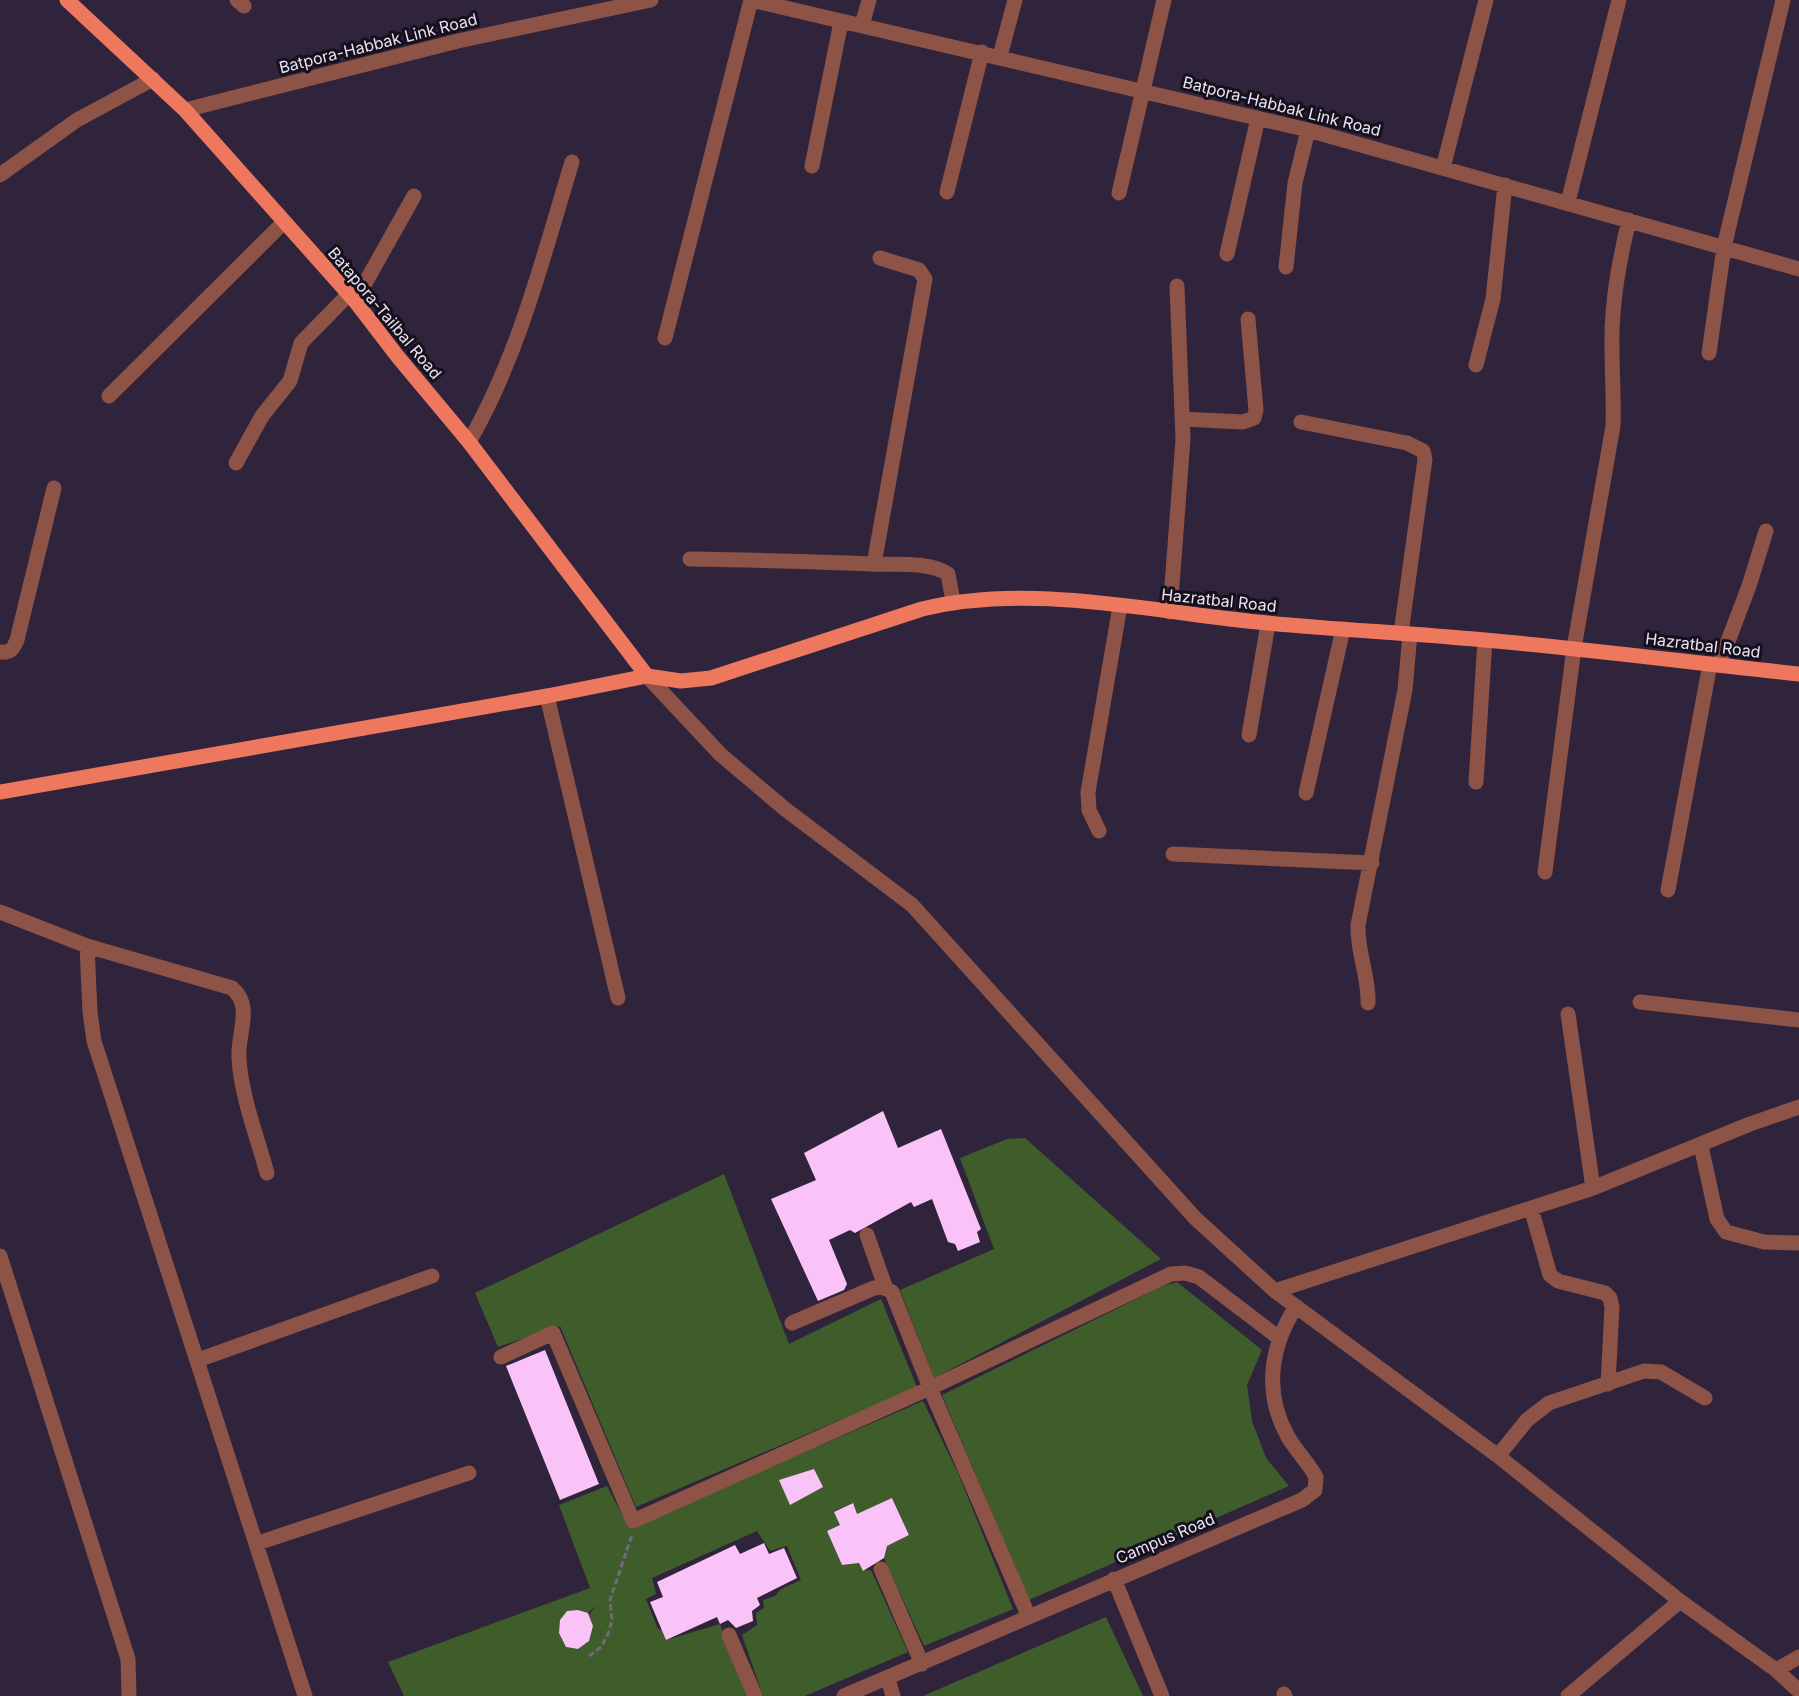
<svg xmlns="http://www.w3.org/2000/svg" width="1799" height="1696" font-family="Inter,sans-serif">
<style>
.green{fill:#3f5d2a;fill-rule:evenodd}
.building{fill:#fac3f8}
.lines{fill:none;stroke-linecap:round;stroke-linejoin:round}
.path{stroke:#72697e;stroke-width:3;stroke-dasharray:6 3;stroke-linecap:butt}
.minor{stroke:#8c5346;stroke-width:15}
.major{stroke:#ed785e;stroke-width:15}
.labels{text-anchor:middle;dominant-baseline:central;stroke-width:6;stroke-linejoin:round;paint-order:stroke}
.street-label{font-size:16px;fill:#e9e3f3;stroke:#15101b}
</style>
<rect width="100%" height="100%" fill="#2f243c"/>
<!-- green -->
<path class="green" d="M1025,1138l136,121 -227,119 -34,-88 94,-41 -34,-91 47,-19z
M724,1174l65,170 92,-45 36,88 -281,120 -76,-181 -62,21 -23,-54z
M1177,1282l85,68 -15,35 5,36 14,37 23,28 -260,114 -87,-205 221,-109z
M923,1401l35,72 55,136 -89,37 -40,-88 3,-12 22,-11 -16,-36 -36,15 -5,-11 -17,8 5,14 -13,6 15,34 17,-2 4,7h8l37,82 -103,44h-42l-21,-61 15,-10 -1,-12 8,-5 -1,-8 12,-4 6,-7 20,-9 -14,-34 -17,5 -13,-20 -105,47 4,16 -10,5 12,30 4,1 4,10 54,-16 27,72h-343l-16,-34 202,-74 -31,-83 48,-19 20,38 130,-51zM597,1605l-8,10 4,11 -4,15 -11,8 -12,-2c-8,-15 -9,-23 2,-36l10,-1 10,3z
M1106,1617l37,79h-220z"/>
<!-- building -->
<path class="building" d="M883,1111l15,37 43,-19 40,100 -4,3 3,10 -22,9 -3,-7 -7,-2 -16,-43 -18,8 -3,-5 -56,31 -5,-3 -21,10 18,44 -3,6 -26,11 -47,-102 45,-19 -12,-27z
M545,1350l54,134 -39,16 -54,-134z
M814,1469l9,18 -33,18 -11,-25z
M892,1498l17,37 -22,11 -3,12 -21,13 -4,-8 -17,2 -15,-34 13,-6 -6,-13 19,-9 4,11z
M764,1543l5,11 15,-6 13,30 -40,20 3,7 -8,6 1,10 -17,7 -8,-8 -8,4 -3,-7 -51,23 -16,-38 13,-5 -6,-15 78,-37 5,9z
M578,1610l10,3 5,13 -4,15 -11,8 -12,-2 -7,-14 1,-13 7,-9z"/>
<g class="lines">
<!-- path -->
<path class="path" d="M589,1656l12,-9 7,-13 4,-14 -2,-20 22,-65"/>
<!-- minor -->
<path class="minor" d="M237,0l7,6
M751,0l557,130 491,139
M862,25l7,-25
M1000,56l15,-56
M185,110l273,-69 193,-41
M812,166l29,-144
M1443,168l43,-168
M0,175l77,-55 76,-41
M947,192l35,-140
M1119,193l45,-193
M1568,202l51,-202
M1227,254l31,-136
M1286,267l9,-84 13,-53
M355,301l59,-105
M665,338l86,-338
M1709,353l15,-106 59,-247
M1476,365l17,-66 12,-114
M109,396l175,-174
M1182,419l61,3 11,-4 2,-8 -8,-91
M1301,422l106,21 16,8 2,8 -24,174
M469,442c50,-87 74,-185 103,-280
M236,463l26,-47 28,-35 11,-38 48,-49
M690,559c60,1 120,2 181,5 23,1 58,-3 77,10l5,27
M874,564l51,-285 -6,-9 -39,-12
M1170,612l13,-173 -6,-153
M0,652c11,1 13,-3 17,-12l37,-152
M1719,665l30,-79 17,-55
M647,676l74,79 64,54 127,96 283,313 80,73 223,165 182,145 96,69 23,21
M547,696l71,302
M1249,735l19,-111
M1476,782l9,-142
M1306,793l37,-164
M1099,831l-10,-21 -1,-18 32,-186
M1173,854l199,9
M1545,872l29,-224 39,-222c1,-27 -1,-52 -1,-78 -1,-44 7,-86 17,-128
M1668,890l42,-226
M0,912l87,34 145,42c22,19 5,45 7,70 2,38 18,78 28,115
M87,946l3,66 4,29 211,655
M1640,1002l159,18
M1368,1003c1,-27 -11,-50 -10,-78l47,-235 5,-56
M1568,1014l25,174
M1701,1146l16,73 9,13 38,10 35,1
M1531,1208l19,67 8,6 47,12 5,5 2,9 -4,77
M867,1235l19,54
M0,1256l128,403 1,37
M1275,1291l318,-103 157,-64 49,-17
M792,1323l82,-35 10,-1 8,5 38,96 99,229
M501,1357l52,-24 80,188 297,-133 241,-114 14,-1 14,4 80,61
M198,1360l234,-84
M1498,1456l29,-36 22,-17 95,-32 17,1 44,26
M258,1543l211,-70
M881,1569l41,95
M1114,1579l48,117
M729,1635l26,61
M1776,1670l23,-13
M888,1679l5,17
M1284,1694l1,2
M844,1696l458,-196 13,-10 1,-13c-8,-15 -21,-27 -29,-42 -23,-42 -17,-87 8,-127
M1568,1696l112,-95"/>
<!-- major -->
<path class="major" d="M67,0l118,110 170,191 43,56 71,85 178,234
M0,792l547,-96 100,-20 34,5 30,-3 211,-69c111,-27 234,4 346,14 72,7 144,10 216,17 105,9 210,23 315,34"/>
</g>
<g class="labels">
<!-- street labels -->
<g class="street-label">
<text transform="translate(378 43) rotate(-14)">Batpora-Habbak Link Road</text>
<text transform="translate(1282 106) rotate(14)">Batpora-Habbak Link Road</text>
<text transform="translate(385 313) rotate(50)">Batapora-Tailbal Road</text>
<text transform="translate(1219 600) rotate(6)">Hazratbal Road</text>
<text transform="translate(1703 645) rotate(7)">Hazratbal Road</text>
<text transform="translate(1165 1538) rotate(-23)">Campus Road</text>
</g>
</g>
</svg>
